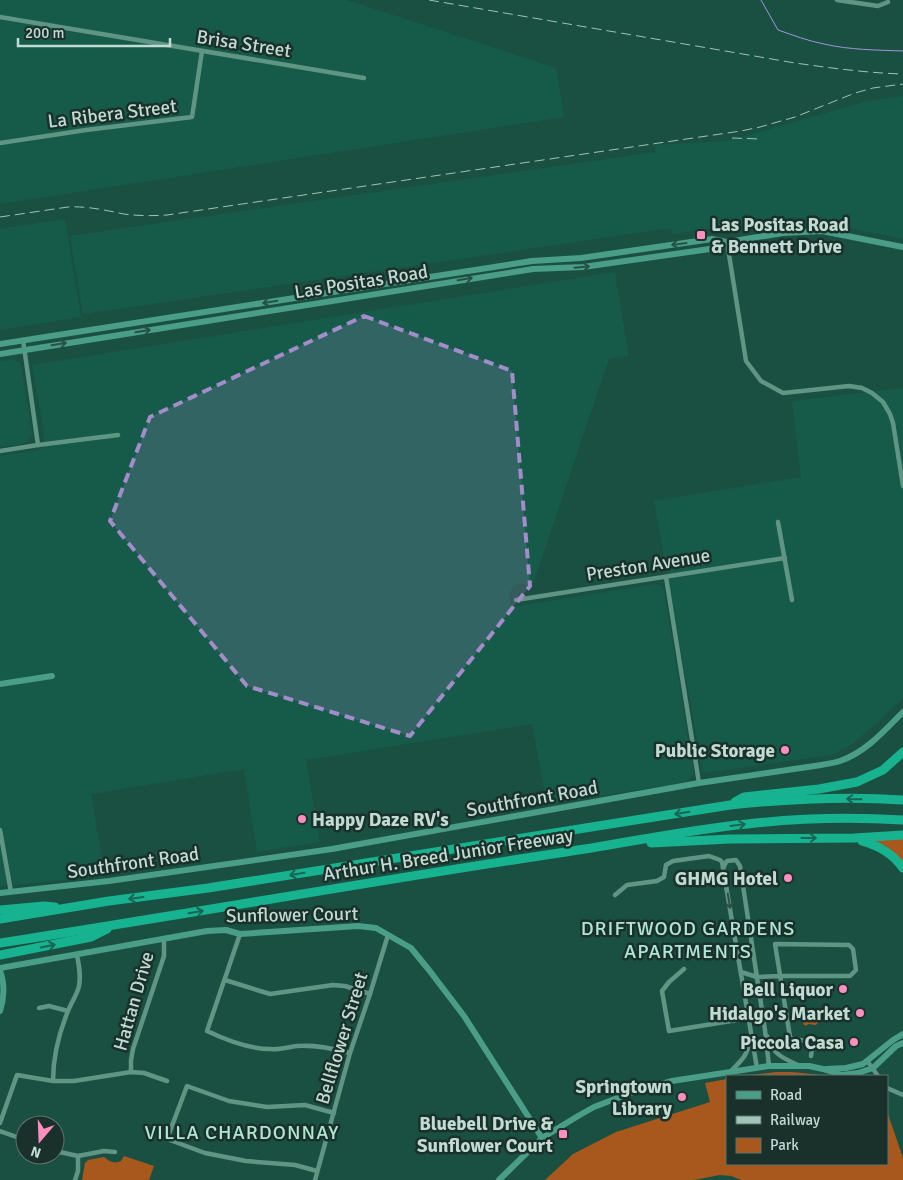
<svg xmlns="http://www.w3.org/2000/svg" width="903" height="1180" font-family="Signika,sans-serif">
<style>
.built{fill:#165b4a}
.green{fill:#a8581d}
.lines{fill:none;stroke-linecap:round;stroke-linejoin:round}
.stream{stroke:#9f94de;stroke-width:1}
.street{stroke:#609584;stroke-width:4.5}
.secondary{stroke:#4a9e88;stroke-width:6}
.highway{stroke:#17b391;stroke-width:9}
.rail{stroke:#a2c1b7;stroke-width:1;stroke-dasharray:10 5;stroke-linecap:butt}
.oneway{stroke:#285146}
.oneway2{stroke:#196453}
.oneway3{stroke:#2f4e45}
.marked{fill:#a28cc9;fill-opacity:0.2;stroke:#a28cc9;stroke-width:4;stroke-dasharray:10 6;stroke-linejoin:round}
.poi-dot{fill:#fd8ec0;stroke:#1a302a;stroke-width:2}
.labels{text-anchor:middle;stroke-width:5;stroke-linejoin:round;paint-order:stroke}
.street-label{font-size:19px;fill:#c1dbd2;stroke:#1a302a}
.poi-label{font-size:19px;font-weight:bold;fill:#c1dbd2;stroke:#1a302a;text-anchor:end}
.neighbourhood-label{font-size:20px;letter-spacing:1px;fill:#afe6d3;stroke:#1a302a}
</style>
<rect width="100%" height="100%" fill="#1a5041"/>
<g class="built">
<polygon points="0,0 347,0 556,68 564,117 0,204"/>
<polygon points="903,96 903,239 794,217 672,234 671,228 83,314 70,236 656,152 655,145 728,141 863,102"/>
<polygon points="65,219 81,317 0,330 0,229"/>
<polygon points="615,272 628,352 628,356 609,359 532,587 520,583 516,585 512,588 509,597 511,607 656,584 661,586 664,591 694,774 688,780 685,782 547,805 532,724 306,760 320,842 257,852 244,769 91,794 105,876 0,886 0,456 39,450 44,445 43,428 32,365"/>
<polygon points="12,359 19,362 21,366 32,433 28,441 22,444 0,447 0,361"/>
<polygon points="903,388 903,698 879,721 851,745 832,755 703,773 654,501 801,477 792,401"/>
</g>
<g class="green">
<polygon points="862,839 903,839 903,862 886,846"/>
<path d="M811 1009 812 1011 817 1010 819 1021 816 1025 808 1024 806 1026 803 1024C806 1018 804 1014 807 1010Z"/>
<polygon points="776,1072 792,1072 832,1076 742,1076"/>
<polygon points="727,1079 727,1164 887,1164 887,1111 903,1158 903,1180 742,1180 731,1176 720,1175 694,1180 545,1180 573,1154 616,1132 710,1102 705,1083"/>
<path d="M124 1156 154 1166 149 1180H82L85 1163 88 1160 104 1157C110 1162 114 1164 121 1161Z"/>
</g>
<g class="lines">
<path class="stream" d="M761 0 778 30C793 35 808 41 824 44 850 50 877 50 903 51"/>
<g class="street">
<polyline points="837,0 878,6 888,2"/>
<polyline points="0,17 364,78"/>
<polyline points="0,143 86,130 192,117 202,51"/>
<polyline points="727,242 746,361 761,381 783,393 849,386 862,388 872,393 883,402 890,414 893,423 903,486"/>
<polyline points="23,340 38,445"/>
<polyline points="0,451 38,445 118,435"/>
<polyline points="778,522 792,600"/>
<polyline points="666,577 699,783"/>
<polyline points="516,600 785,558"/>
<polyline points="0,830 11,892"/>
<polyline points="615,895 627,885 657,881 664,877 666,865 673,861 709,856 720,860 722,862 723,868"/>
<path d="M240 934 207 1031C226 1040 248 1049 270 1049 279 1050 288 1047 297 1046 316 1045 331 1048 350 1053"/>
<polyline points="684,969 669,982 662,991 669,1031 762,1016"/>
<polyline points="741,972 757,977 780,976 850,976 856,970 853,949 849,945 775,944 790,1037 793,1039 813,1042 811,1056"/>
<polyline points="225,980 270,994 333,985 345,986 370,994"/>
<polyline points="39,1008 49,1006 68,1011"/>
<path d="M767 1036C773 1054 782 1058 798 1065"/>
<polyline points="813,1042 827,1046"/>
<polyline points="868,1062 878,1076"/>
<polyline points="757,1068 723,868 727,861 736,860 740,866 765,1030 769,1066"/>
<path d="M731 1071C743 1059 748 1055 750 1038"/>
<polyline points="131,1072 131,1060 133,1049 164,956 164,939"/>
<path d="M53 1081C53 1058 59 1033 68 1011 71 1003 77 995 79 986 81 975 79 965 77 955"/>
<polyline points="887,1088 903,1095"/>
<polyline points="0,1123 17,1075 53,1081 74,1081 131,1072 144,1073 167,1081"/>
<polyline points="0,1131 25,1140"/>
<polyline points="55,1151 78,1156 104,1151 115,1152"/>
<polyline points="317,1171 295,1165 246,1161 205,1153 167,1139 187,1086 229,1101 267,1107 305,1105 334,1113"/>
<polyline points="75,1180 78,1171 78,1156"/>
<polyline points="315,1180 350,1053 370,994 388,935"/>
</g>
<g class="secondary">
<polyline points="0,344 532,261 581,258 712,239 727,242 783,233 822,231 903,247"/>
<polyline points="0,354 533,269 583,267 717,248 727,242"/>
<polyline points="0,684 52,676"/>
<path d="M0 893 109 881 332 849 699 783 821 765C827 764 834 763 840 761 866 752 884 731 903 712"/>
<polyline points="0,968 207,931 226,930 240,934 358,926 376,928 411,948 429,970 464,1016 542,1138"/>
<path d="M0 971C5 983 4 999 0 1011"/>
<polyline points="826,1069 846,1068 863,1064 893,1040 903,1034"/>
<polyline points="499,1180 542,1138 578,1116 594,1107 633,1092 672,1081 769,1066 809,1066 823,1069 842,1075 858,1073 873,1068 896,1046 903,1043"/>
</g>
<g class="highway">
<polyline points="735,802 744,797 819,789 857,782 883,770 903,752"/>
<path d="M862 841C879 846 892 853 903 868"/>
<polyline points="651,843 730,839 854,838 903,835"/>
<polyline points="0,910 44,906 55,907"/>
<path d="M0 919 109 901 208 888 730 805C787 799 846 796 903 800"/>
<path d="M0 943C189 914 377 880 566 852 626 843 686 830 747 824 799 818 851 817 903 820"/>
<polyline points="0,955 91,937 107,929"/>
</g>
<g class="rail">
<path d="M429 0 795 63C831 68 867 73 903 74"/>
<polyline points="732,138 761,139"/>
<path d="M0 217 68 207C88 206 104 210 124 214 138 216 153 216 167 215L741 131 760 127 795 117 855 93 873 88 903 84"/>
</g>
</g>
<defs><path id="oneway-shaft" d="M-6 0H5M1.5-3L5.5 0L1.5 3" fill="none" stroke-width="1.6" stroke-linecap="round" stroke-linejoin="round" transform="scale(1.25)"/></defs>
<g class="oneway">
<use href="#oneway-shaft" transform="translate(679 244) rotate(172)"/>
<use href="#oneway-shaft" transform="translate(582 267) rotate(-5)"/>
<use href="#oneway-shaft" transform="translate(465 279) rotate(-9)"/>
<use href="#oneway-shaft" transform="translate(270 302) rotate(171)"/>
<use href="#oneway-shaft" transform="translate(143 331) rotate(-9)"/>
<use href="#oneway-shaft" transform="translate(59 344) rotate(-9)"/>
</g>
<g class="oneway2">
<use href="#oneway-shaft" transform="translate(854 799) rotate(-179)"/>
<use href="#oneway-shaft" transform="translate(682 813) rotate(171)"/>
<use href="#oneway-shaft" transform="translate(738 825) rotate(-8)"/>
<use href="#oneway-shaft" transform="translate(809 838)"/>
<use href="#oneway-shaft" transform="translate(297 874) rotate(171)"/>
<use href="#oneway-shaft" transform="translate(136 898) rotate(172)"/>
<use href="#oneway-shaft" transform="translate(196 912) rotate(-9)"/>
<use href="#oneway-shaft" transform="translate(48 946) rotate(-11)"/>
</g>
<use class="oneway3" href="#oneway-shaft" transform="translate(729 901) rotate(80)"/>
<path class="marked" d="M364 316 512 371 530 586 410 736 247 686 110 521 150 417Z"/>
<g class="poi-dot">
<rect x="696" y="230" width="10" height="10" rx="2.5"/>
<circle cx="785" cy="750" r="5"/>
<circle cx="302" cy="819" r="5"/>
<circle cx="788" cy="878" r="5"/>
<circle cx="843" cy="989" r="5"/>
<circle cx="860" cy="1013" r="5"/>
<circle cx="854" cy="1042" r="5"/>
<circle cx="682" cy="1097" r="5"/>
<rect x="558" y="1129" width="10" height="10" rx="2.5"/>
</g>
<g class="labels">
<g class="street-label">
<text transform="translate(244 43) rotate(9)" y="7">Brisa Street</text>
<text transform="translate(112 113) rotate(-7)" y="7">La Ribera Street</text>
<text transform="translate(361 281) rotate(-9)" y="7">Las Positas Road</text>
<text transform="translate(648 564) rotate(-9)" y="7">Preston Avenue</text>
<text transform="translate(532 798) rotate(-10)" y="7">Southfront Road</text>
<text transform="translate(448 854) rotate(-9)" y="7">Arthur H. Breed Junior Freeway</text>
<text transform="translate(133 862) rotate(-8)" y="7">Southfront Road</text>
<text transform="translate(292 914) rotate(-1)" y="7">Sunflower Court</text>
<text transform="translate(133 1001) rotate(-74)" y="7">Hattan Drive</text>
<text transform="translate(341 1038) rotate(-73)" y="7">Bellflower Street</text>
</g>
<g class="poi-label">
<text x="711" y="231" text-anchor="start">Las Positas Road<tspan x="711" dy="22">&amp; Bennett Drive</tspan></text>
<text x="775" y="757">Public Storage</text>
<text x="312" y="826" text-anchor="start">Happy Daze RV's</text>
<text x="778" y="885">GHMG Hotel</text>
<text x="833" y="996">Bell Liquor</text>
<text x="850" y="1020">Hidalgo's Market</text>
<text x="844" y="1049">Piccola Casa</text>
<text x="672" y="1093">Springtown<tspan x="672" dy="22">Library</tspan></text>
<text x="553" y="1130">Bluebell Drive &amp;<tspan x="553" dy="22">Sunflower Court</tspan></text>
</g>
<g class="neighbourhood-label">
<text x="688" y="935">DRIFTWOOD GARDENS<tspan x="688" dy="23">APARTMENTS</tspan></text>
<text x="242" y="1139">VILLA CHARDONNAY</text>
</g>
</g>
<rect x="726" y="1075" width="162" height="90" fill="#1a302a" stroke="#5d746d"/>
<rect x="736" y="1091" width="25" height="8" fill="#4a9e88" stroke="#5d746d"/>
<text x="770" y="1100" font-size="15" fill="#c1dbd2">Road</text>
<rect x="736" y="1116" width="25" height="8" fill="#a2c1b7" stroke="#5d746d"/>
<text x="770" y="1125" font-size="15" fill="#c1dbd2">Railway</text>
<rect x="736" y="1138" width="25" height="15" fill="#a8581d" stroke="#5d746d"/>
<text x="770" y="1150" font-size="15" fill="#c1dbd2">Park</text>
<g transform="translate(40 1140) rotate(199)"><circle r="24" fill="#1a302a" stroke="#5d746d"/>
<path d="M0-4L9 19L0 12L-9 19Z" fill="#fd8ec0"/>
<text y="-8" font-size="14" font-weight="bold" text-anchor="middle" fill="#c1dbd2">N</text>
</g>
<path d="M18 38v8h152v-8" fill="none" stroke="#c1dbd2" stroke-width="2.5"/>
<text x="25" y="38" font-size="15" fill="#c1dbd2" stroke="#1a302a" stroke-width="4" paint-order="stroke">200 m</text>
</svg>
